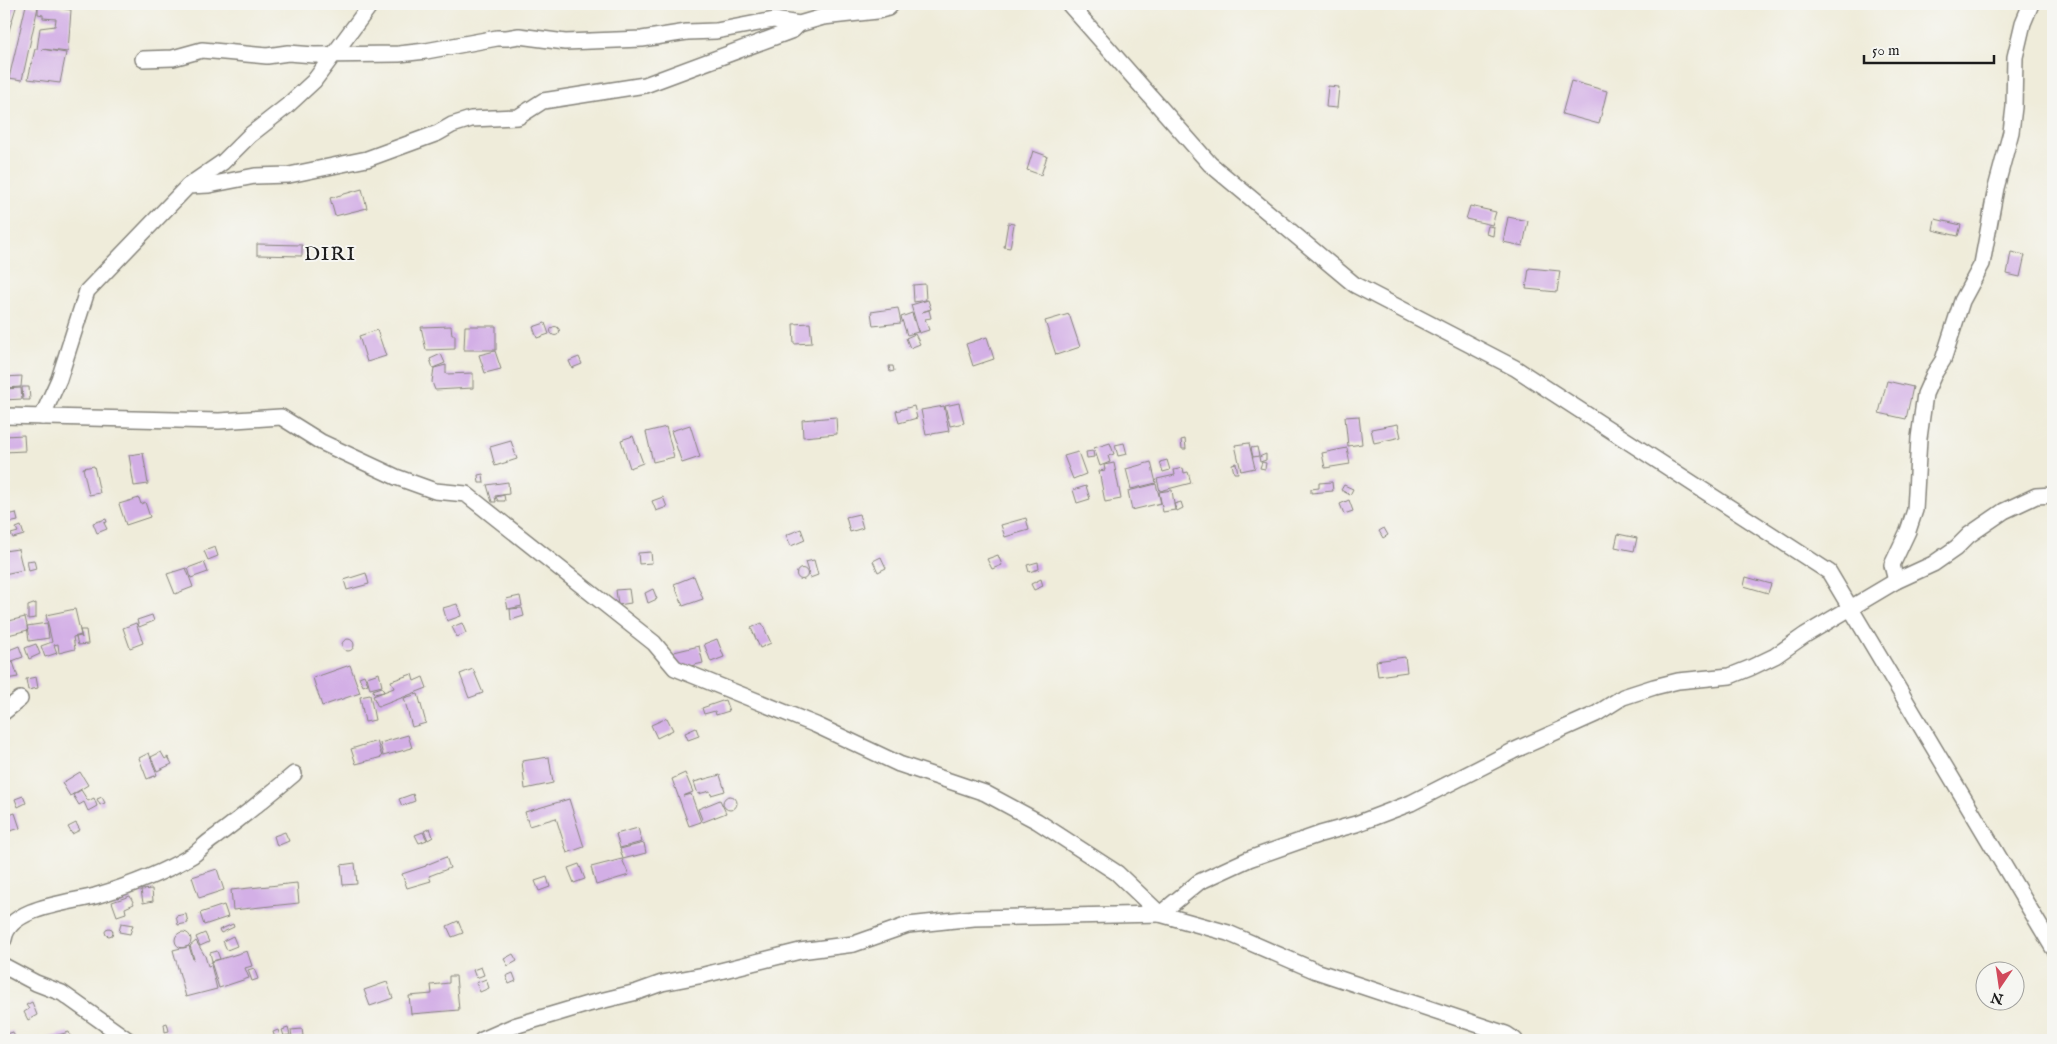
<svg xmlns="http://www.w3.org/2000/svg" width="2057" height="1044" font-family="'IM FELL English',serif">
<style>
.building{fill:#d3afe6}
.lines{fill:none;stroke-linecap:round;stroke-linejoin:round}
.minor-casing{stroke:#86847b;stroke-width:18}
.minor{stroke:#fff;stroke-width:15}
.labels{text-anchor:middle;stroke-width:4;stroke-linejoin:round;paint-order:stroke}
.quarter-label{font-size:20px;letter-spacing:1px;fill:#1c1c1c;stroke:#f6f6f2}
</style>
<rect width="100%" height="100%" fill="#f6f6f2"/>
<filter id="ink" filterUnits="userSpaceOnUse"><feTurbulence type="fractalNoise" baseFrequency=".02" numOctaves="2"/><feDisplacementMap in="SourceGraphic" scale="10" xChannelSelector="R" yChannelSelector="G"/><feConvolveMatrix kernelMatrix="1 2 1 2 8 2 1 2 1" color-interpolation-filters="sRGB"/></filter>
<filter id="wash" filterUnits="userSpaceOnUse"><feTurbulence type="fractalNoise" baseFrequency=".0096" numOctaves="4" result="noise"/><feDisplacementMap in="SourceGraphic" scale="20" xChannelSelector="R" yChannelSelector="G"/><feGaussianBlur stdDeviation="1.12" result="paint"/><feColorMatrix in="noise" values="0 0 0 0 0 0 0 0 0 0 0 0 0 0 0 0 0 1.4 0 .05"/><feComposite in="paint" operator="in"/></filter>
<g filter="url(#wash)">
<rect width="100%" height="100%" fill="#efecda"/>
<g id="blocks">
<g class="building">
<polygon points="4,4 17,4 4,47"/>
<polygon points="38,4 71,10 68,52 42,49 66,53 60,83 28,79 35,49 37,49 40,28 55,26 56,19 43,18 43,15 38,14"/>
<polygon points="157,4 169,4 169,7"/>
<polygon points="26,5 38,7 22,80 9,78"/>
<polygon points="1571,81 1607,91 1599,124 1562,114"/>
<polygon points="1328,86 1339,87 1337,108 1326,107"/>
<polygon points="1033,151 1047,156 1041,175 1027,170"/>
<polygon points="362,189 367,208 335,216 330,198"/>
<polygon points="1470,206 1496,212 1492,225 1466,219"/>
<polygon points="1508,217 1528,221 1523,246 1503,242"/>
<polygon points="1935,219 1961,225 1958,236 1933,230"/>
<polygon points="1008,223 1014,224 1010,248 1004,247"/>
<polygon points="1488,226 1494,227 1493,236 1486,234"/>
<polygon points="257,244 302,245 302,256 257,255"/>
<polygon points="2011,252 2025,255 2020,277 2007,274"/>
<polygon points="1529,268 1560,271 1557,292 1526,289"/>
<polygon points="925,284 926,300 914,302 913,285"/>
<polygon points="928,300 931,309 922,312 929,310 931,318 925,319 929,330 919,333 911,305"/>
<polygon points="898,308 901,323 873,326 871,312"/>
<polygon points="912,313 918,332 907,335 901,317"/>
<polygon points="1069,314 1080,347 1056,355 1045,321"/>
<polygon points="545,323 549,334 537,338 533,327"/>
<polygon points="810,323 812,343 794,344 793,324"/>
<polygon points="451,326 452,335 455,335 455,349 426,350 421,327"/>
<polygon points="465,326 496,326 496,350 464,350"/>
<circle cx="555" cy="331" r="4.5"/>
<polygon points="377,330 386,356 367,362 359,336"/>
<polygon points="915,334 920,344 910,348 906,338"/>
<polygon points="987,337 994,359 973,366 966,344"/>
<polygon points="495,351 501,369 485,373 479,355"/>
<polygon points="441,354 445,363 433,368 430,359"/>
<polygon points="579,357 582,364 572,368 569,361"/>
<polygon points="446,365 446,374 473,373 473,388 435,390 432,382 434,368"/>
<polygon points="889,366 893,366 894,371 890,372"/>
<polygon points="22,376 21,387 4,388 4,377"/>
<polygon points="1887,381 1913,387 1906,419 1879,413"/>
<polygon points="22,387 29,387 30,400 23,400"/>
<polygon points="21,388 22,399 4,400 4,389"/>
<polygon points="959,403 964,423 950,426 945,406"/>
<polygon points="914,406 917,418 899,423 896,411"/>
<polygon points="944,406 949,431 926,435 921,410"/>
<polygon points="1359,416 1362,444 1348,446 1345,417"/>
<polygon points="836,417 837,434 803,437 802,420"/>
<polygon points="1398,424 1401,437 1374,443 1371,429"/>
<polygon points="690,425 700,457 682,463 671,431"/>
<polygon points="666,427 674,457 653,462 646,432"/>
<polygon points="24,435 25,451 4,452 4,436"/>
<polygon points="633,436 643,463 630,468 621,440"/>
<polygon points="1185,439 1186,449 1182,449 1181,440"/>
<polygon points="511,441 517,459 495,466 490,447"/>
<polygon points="1110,443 1114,454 1108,456 1110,462 1100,466 1094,448"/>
<polygon points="1124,443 1127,454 1118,456 1115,445"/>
<polygon points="1249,443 1255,468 1241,471 1235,445"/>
<polygon points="1257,447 1259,456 1253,457 1251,448"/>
<polygon points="1347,448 1350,464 1325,468 1322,453"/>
<polygon points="1093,451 1094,457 1087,458 1086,452"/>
<polygon points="1078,452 1086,474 1073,479 1064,456"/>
<polygon points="143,453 148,484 134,486 129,455"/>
<polygon points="1266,454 1266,460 1260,462 1259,457"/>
<polygon points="1167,460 1170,470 1163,472 1160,462"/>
<polygon points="1151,462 1156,483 1131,489 1126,469"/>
<polygon points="1262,462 1266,463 1265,469 1260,468"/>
<polygon points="1114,463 1121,499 1105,502 1099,471 1105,470 1104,465"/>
<polygon points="1236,463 1238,473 1234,473 1232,464"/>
<polygon points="94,466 100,493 89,495 83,468"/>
<polygon points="1183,468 1184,473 1188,472 1191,483 1160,491 1157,479 1175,475 1174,470"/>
<polygon points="483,474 484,483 479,483 478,475"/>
<polygon points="508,482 509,494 495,496 496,502 492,502 487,485"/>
<polygon points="1332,482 1333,491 1311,493 1311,489 1319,488 1319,483"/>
<polygon points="1156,484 1161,503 1132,510 1128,491"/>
<polygon points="1344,485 1353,489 1350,495 1341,490"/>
<polygon points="1086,486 1090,499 1077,503 1073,490"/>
<polygon points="1172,490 1174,504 1181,502 1183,508 1177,511 1174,504 1175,510 1163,512 1159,492"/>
<polygon points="504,495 505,501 498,501 496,497"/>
<polygon points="663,497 667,507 656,511 652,501"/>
<polygon points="139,498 141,504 145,502 150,517 126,525 119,504"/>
<polygon points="1349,500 1353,511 1344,514 1340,504"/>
<polygon points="16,513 18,521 4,524 4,516"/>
<polygon points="859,514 863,528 850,532 846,517"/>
<polygon points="1026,518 1029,530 1005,537 1001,525"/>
<polygon points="106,519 107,522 104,523 107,529 97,533 93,523"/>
<polygon points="21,526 24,535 13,538 11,534 18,532 16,528"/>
<polygon points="1384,528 1388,535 1383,538 1379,531"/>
<polygon points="801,529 805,540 791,546 786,535"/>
<polygon points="1618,534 1637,538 1634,551 1615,547"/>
<polygon points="215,547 218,556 208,560 204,551"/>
<polygon points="18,549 23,570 4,574 4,551"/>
<polygon points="651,552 652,563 639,564 638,553"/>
<polygon points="998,555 1002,565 992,569 987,559"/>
<polygon points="881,557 886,568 878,572 873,561"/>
<polygon points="34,560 36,569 29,571 27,561"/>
<polygon points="814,560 818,575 810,578 805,562"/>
<polygon points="204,562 208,572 191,578 188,568"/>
<polygon points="1038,562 1039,569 1029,572 1027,565"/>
<polygon points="186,568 193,587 175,594 167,574"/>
<circle cx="802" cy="574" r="5.5"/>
<polygon points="366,573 369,584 347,590 344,580"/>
<polygon points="694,576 703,599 683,606 674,584"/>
<polygon points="1746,577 1771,584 1768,593 1744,586"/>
<polygon points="1041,579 1043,586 1034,590 1031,584"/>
<polygon points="629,589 631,603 618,605 616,590"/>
<polygon points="653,589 657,599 648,603 645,593"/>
<polygon points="520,596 522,606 508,609 506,599"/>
<polygon points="36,603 36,618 28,619 28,606"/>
<polygon points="457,604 461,616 447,621 443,608"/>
<polygon points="522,608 524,616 511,620 510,609"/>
<polygon points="75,609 81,635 73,637 75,649 59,653 58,644 54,645 57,653 45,657 41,646 52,642 46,615"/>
<polygon points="152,615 154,621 139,627 137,620"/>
<polygon points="25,617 28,630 8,635 5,622"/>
<polygon points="47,623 49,638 29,641 27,626"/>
<polygon points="136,623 143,643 130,648 123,628"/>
<polygon points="462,623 466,633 457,637 452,627"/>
<polygon points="762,623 771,643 760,648 751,628"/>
<polygon points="80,630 86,630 88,644 78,645 76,637 81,636 82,638"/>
<polygon points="4,634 9,648 4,649"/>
<circle cx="348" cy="645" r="6"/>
<polygon points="717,639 724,657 711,662 704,644"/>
<polygon points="36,644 40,654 29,659 25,648"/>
<polygon points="19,646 23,657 4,664 4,652"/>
<polygon points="699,646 703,663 678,669 674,652"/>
<polygon points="1405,657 1407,672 1378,676 1376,661"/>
<polygon points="13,662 18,677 6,679 4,664"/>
<polygon points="350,665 360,693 322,706 313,678"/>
<polygon points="473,669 483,693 469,698 460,674"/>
<polygon points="379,673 382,686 370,689 367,677"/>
<polygon points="412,674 414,681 423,677 427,688 378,707 373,696 394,688 391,681"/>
<polygon points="364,675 368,684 363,686 359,677"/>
<polygon points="36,677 38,688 28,690 26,679"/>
<polygon points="4,682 8,694 4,695"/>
<polygon points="382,687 384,692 374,694 373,690"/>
<polygon points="418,694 426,723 412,727 404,698"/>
<polygon points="370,695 375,720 365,722 360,697"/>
<polygon points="725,700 729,711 716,715 715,711 704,714 702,708"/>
<polygon points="667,718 673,730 657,738 651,725"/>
<polygon points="696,728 699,736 688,740 685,733"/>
<polygon points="408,735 412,748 383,756 380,743"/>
<polygon points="377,741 382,757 356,764 351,749"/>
<polygon points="161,752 165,759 168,757 172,764 157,771 151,757"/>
<polygon points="149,753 157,775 147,779 139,758"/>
<polygon points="549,757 553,783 525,789 522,761"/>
<polygon points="80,772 88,785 70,796 62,783"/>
<polygon points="685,773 693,792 683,796 691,794 701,822 689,826 672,779"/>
<polygon points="720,775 725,791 711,795 710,791 698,794 694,782"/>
<polygon points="81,790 88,801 94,798 97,806 88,811 84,802 79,805 73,795"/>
<polygon points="413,794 415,801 402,806 399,799"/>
<polygon points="23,796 26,803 18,807 15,799"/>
<circle cx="730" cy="803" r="7"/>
<polygon points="102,797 105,803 100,805 97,799"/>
<polygon points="569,799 584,847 567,853 556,818 529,826 525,812"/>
<polygon points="720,800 726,813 703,822 698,809"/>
<polygon points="15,813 20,828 4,833 4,817"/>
<polygon points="76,823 80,830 72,834 68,827"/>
<polygon points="430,828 433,837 428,840 424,831"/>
<polygon points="638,828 642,842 620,848 616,834"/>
<polygon points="285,832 289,841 277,846 274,836"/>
<polygon points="423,832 427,840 419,843 415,835"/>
<polygon points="644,843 646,853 623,859 620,849"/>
<polygon points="446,857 450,868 429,876 431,881 407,888 402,874 426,866 426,865"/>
<polygon points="622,859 629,875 596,885 591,867"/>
<polygon points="355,863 357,884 343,885 341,865"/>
<polygon points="579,864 585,879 574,883 568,868"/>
<polygon points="217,869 224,890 199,898 192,877"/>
<polygon points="547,877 550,887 539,891 535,881"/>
<polygon points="297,883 299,903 233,910 231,890"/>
<polygon points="152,889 153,901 143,903 141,890"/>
<polygon points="130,896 134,904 125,908 126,913 117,916 112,902"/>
<polygon points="224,905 228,917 204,925 200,913"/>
<polygon points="186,914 188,923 178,925 176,916"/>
<polygon points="458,921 463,933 452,937 447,926"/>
<polygon points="121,923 133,925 130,934 119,932"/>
<polygon points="233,924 234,927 221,933 219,930"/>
<circle cx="109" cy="932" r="4"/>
<circle cx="183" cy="940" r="8"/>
<polygon points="205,933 209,942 200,946 196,937"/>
<polygon points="233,936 237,946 227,950 223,941"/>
<polygon points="196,941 205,956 208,966 211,965 217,989 186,997 173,950 189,946 193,959 194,959 190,946"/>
<polygon points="217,951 220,959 212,961 210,953"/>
<polygon points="247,951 252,966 245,968 249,978 219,988 211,962"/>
<polygon points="513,954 517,961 508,966 504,959"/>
<polygon points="481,967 484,975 476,978 473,970"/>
<polygon points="254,968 258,979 252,981 248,970"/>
<polygon points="513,973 516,981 509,984 506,976"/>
<polygon points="449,976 456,976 459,1010 411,1014 409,996 432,994 431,985 449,983"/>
<polygon points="486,979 489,988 480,992 476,983"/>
<polygon points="387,982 393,998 370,1006 364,990"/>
<polygon points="32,1002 37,1015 28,1020 24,1012 29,1009 26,1005"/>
<polygon points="167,1023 169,1031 165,1032 164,1024"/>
<polygon points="288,1028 290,1035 284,1036 282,1030"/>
<polygon points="302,1029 303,1036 292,1037 291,1030"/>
<polygon points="278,1030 280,1036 275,1038 273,1032"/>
<polygon points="13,1032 15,1038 10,1040 7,1034"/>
<polygon points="69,1032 72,1040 48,1040 47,1038"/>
</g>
</g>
</g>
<g filter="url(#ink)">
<use href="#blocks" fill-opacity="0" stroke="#86847b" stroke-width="1"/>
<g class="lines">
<defs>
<g id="minor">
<polyline points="1069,4 1210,164 1355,285 1515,368 1829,572 2053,948"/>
<polyline points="143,59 173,58 202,50 267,56 288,53 314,55 399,54 426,51 497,38 507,38 519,36 565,42 642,39 687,32 716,31 774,20 799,24 823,17 877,11 888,8 892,4"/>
<polyline points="188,186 223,162 250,135 287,106 314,81 371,4"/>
<polyline points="4,416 219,421 281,417 321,442 396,477 435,491 466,494 654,643 675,668 816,725 899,764 985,793 1037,821 1117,873 1160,914 1228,933 1316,971 1506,1034 1515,1040"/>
<polyline points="42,417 59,379 87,291 188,186 209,185 255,176 289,175 367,159 438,133 452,125 471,119 518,117 543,101 645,85 785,33 793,30 799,24"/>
<polyline points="1896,581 1892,565 1908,531 1915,510 1919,438 1925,394 1934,374 1943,360 1962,301 1982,264 1996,188 2011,132 2014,107 2015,57 2023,23 2031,4"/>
<polyline points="4,712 20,699"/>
<path d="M4 939C9 907 69 903 95 896 129 886 163 873 193 855 200 850 206 843 214 838 241 818 268 796 294 774"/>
<polyline points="4,966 36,983 62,993 128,1040"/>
<polyline points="482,1040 514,1026 588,1004 637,992 662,983 704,975 800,951 854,944 908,925 974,918 1160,914 1199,882 1249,859 1320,834 1356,824 1411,803 1513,751 1596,714 1623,697 1654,687 1678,681 1730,676 1750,668 1775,656 1805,635 1896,581 1933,564 1956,548 1969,535 2004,511 2036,496 2053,495"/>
</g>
</defs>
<use href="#minor" class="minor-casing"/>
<use href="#minor" class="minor"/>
</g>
</g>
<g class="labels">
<g class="quarter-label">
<text x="330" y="260">DIRI</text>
</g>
</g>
<rect width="2057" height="1044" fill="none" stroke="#f6f6f2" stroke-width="20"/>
<g transform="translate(2000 986) rotate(193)"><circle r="24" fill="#f6f6f2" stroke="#9f9f9c"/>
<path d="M0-4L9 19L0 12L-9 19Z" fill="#d1495b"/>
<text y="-8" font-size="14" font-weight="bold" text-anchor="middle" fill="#1c1c1c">N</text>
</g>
<path d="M1864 55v8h130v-8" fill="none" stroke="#1c1c1c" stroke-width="2.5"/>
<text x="1872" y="55" font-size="15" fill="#1c1c1c" stroke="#f6f6f2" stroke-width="4" paint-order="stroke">50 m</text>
</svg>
